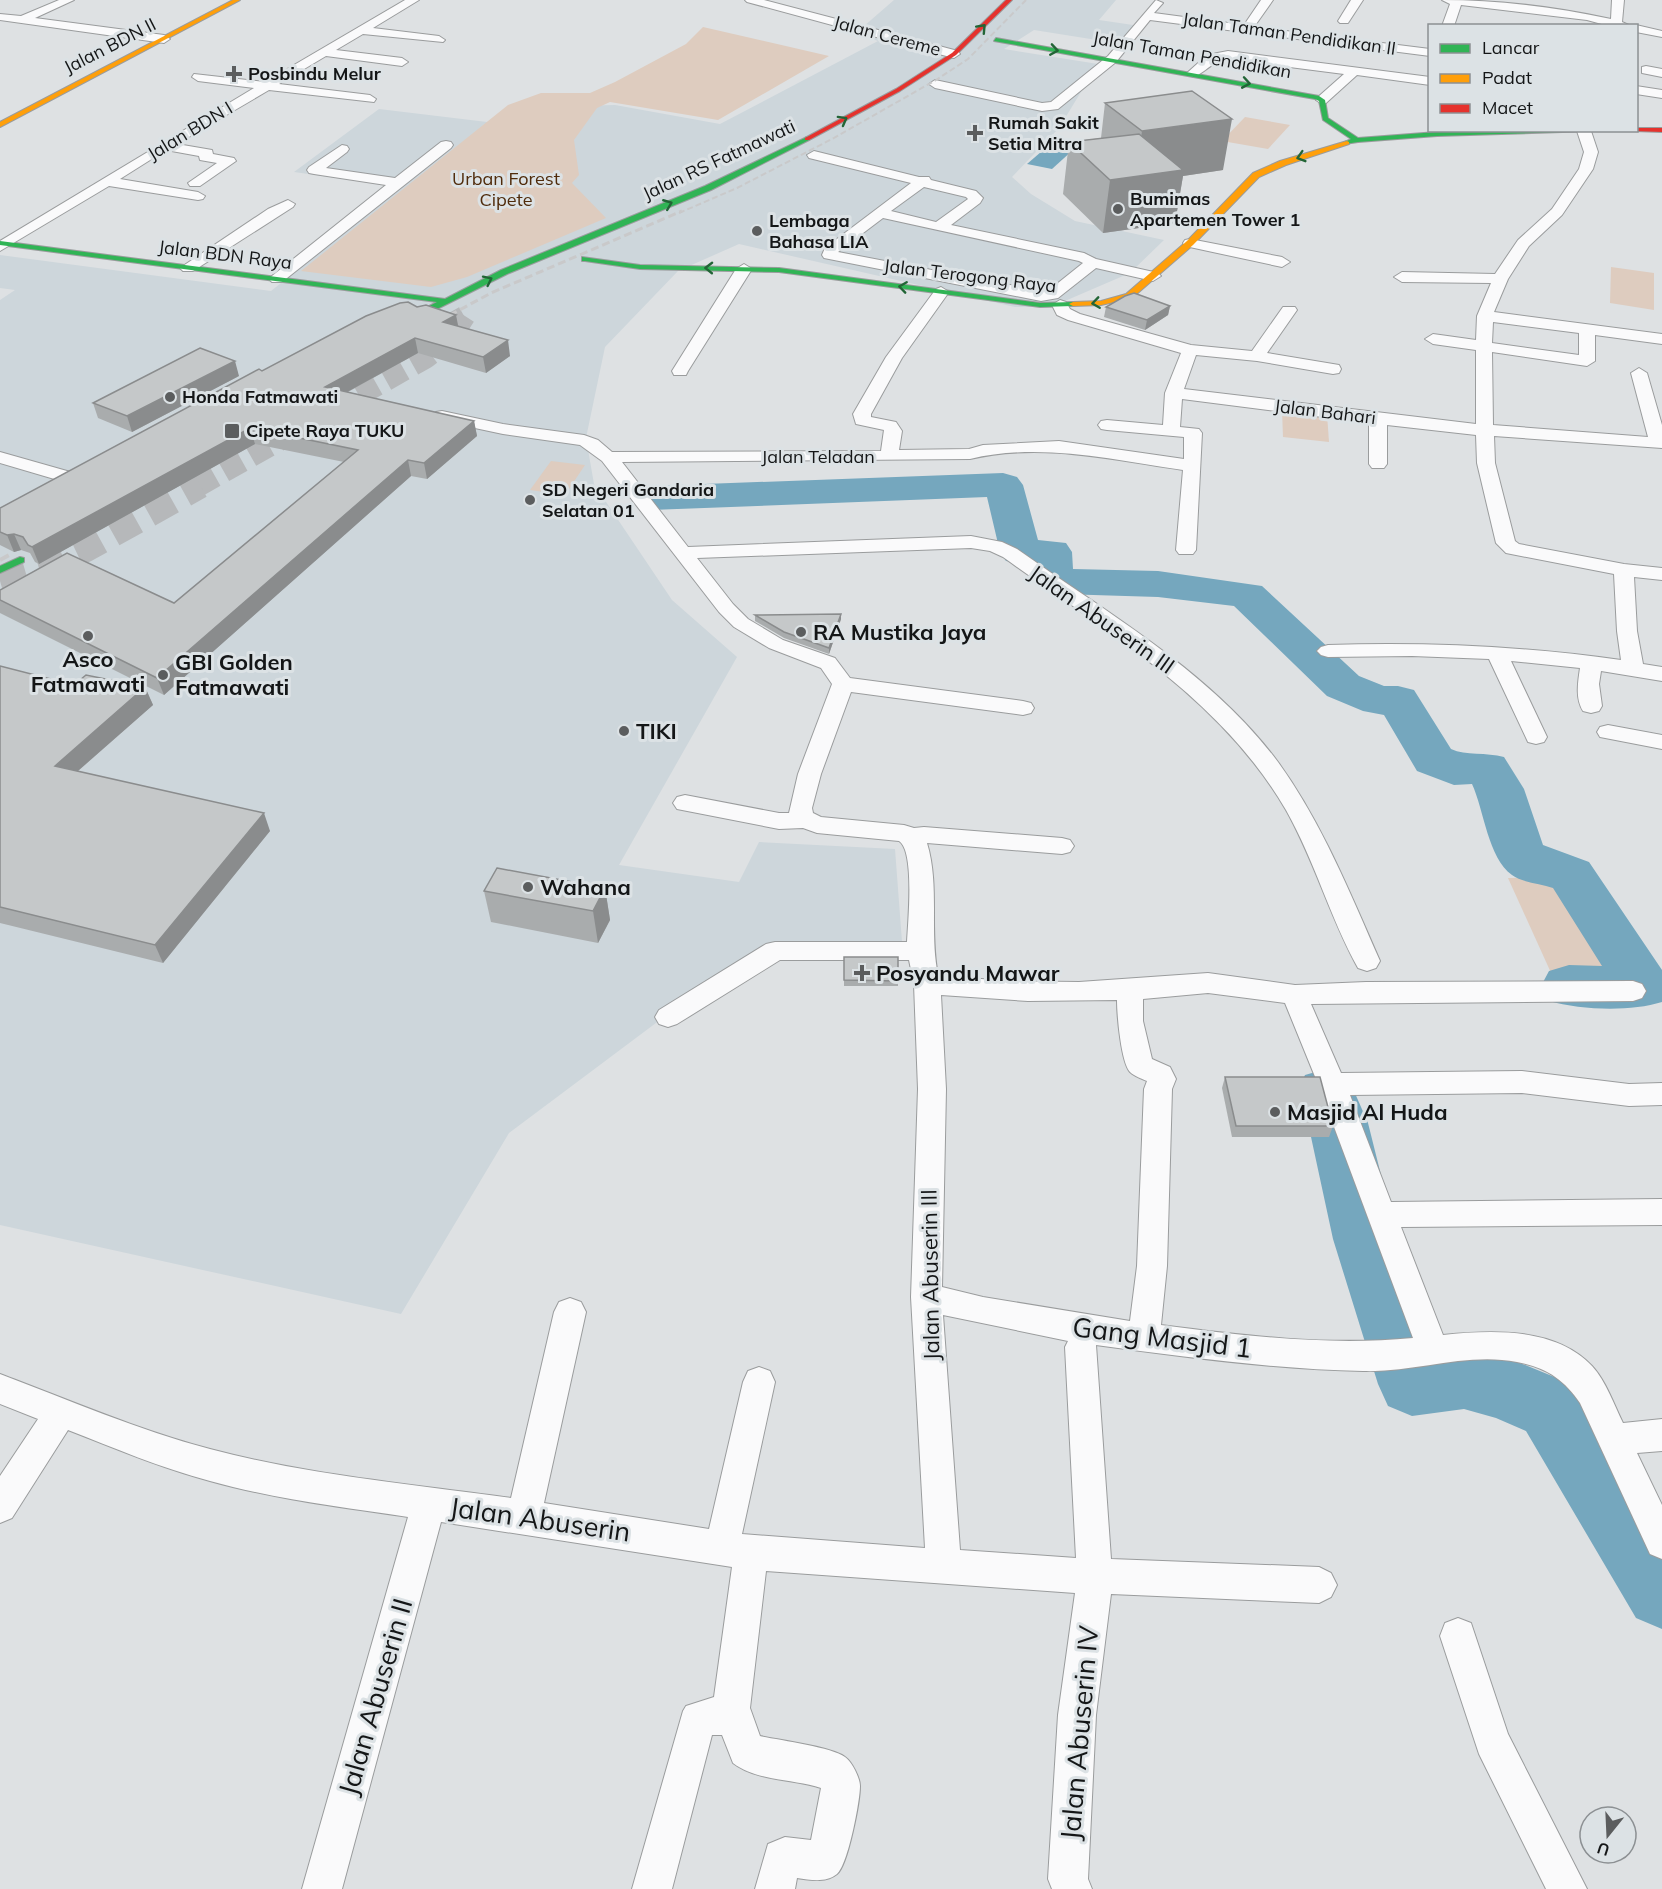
<svg xmlns="http://www.w3.org/2000/svg" width="1662" height="1889" font-family="Mulish,sans-serif">
<style>
.built{fill:#cdd6db}
.green{fill:#deccbf}
.water{fill:#75a7be}
.lines{fill:none;stroke-linecap:round;stroke-linejoin:round}
.river{fill:#75a7be;fill-rule:evenodd}
.secondary-tunnel-far1{stroke:#b6b8ba;stroke-width:21;stroke-dasharray:21 10;stroke-linecap:butt}
.secondary-tunnel{stroke:#b6b8ba;stroke-width:27;stroke-dasharray:27 14;stroke-linecap:butt}
.primary-tunnel{stroke:#b6b8ba;stroke-width:21;stroke-dasharray:21 10;stroke-linecap:butt}
.street-casing{stroke:#9a9c9d;stroke-width:2}
.fast-casing{stroke:#9a9c9d;stroke-width:2}
.slow-casing{stroke:#9a9c9d;stroke-width:2}
.jam-casing{stroke:#9a9c9d;stroke-width:2}
.street{fill:#fafafb;fill-rule:evenodd}
.fast{fill:#30b455;fill-rule:evenodd}
.slow{fill:#ff9f0a;fill-rule:evenodd}
.jam{fill:#e5322d;fill-rule:evenodd}
.rail-far2{stroke:#c9c9ca;stroke-width:2;stroke-dasharray:6 3;stroke-linecap:butt}
.rail-far1{stroke:#c9c9ca;stroke-width:3;stroke-dasharray:8 4;stroke-linecap:butt}
.rail{stroke:#c9c9ca;stroke-width:4;stroke-dasharray:10 5;stroke-linecap:butt}
.wall{fill:#a9acad}
.shaded-wall{fill:#8a8c8d}
.building{fill:#c5c8c9;stroke:#8a8c8d;stroke-width:1.5}
.oneway{stroke:#226536}
.poi-dot{fill:#5b5d5e;stroke:#dce2e5;stroke-width:2}
.labels{text-anchor:middle;stroke-width:6;stroke-linejoin:round;paint-order:stroke}
.far-street-label{font-size:18px;fill:#141617;stroke:#dce2e5}
.far-poi-label{font-size:18px;font-weight:bold;fill:#141617;stroke:#dce2e5;text-anchor:start}
.far-park-label{font-size:18px;fill:#4f2b0b;stroke:#dce2e5}
.street-label{font-size:22px;fill:#141617;stroke:#dce2e5}
.poi-label{font-size:22px;font-weight:bold;fill:#141617;stroke:#dce2e5;text-anchor:start}
.near-street-label{font-size:27px;fill:#141617;stroke:#dce2e5}
</style>
<rect width="100%" height="100%" fill="#dee1e3"/>
<polygon class="built" points="894,0 1116,0 1099,20 1140,26 1122,44 1034,30 1004,49 1098,64 1059,128 1012,177 1031,194 1075,221 1164,240 1130,273 1051,307 1015,307 739,244 678,271 605,347 586,438 594,484 672,600 737,657 619,865 739,882 759,842 895,849 903,955 777,954 680,1005 509,1133 401,1314 0,1225 0,300 15,290 0,288 0,255 271,291 401,187 294,172 379,109 520,126 571,106 615,105 720,124 878,41 856,33"/>
<g class="green">
<polygon points="703,27 829,56 718,120 610,102 597,108 574,140 579,175 572,183 606,218 467,277 431,287 301,271 508,105 541,93 590,93 615,82 686,44"/>
<polygon points="1245,117 1290,125 1268,149 1222,141"/>
<polygon points="1611,267 1654,273 1654,310 1610,303"/>
<polygon points="1282,410 1327,414 1329,442 1283,437"/>
<polygon points="551,461 585,465 565,495 530,490"/>
<polygon points="1561,877 1608,975 1552,975 1508,878"/>
</g>
<polygon class="water" points="1049,145 1074,149 1052,169 1027,164"/>
<g class="lines">
<g class="river">
<path d="M1003 473 1017 477 1023 485 1038 540 1066 543 1072 552 1073 569 1158 571 1262 586 1359 676 1384 686H1398L1414 690 1451 749C1466 756 1486 752 1504 757L1524 789 1543 845 1589 862 1662 970V1002C1630 1012 1581 1010 1549 1001L1541 986 1549 971 1569 965 1602 966 1553 888C1540 883 1523 883 1512 875 1488 858 1484 810 1472 784L1454 785 1417 771 1384 715 1363 711 1327 696 1234 606 1158 597 1061 594 1046 590 1030 571V564L1006 561 1000 552 987 497 651 510 637 506 631 498 637 490 651 486Z"/>
<polygon points="1326,1069 1347,1075 1368,1123 1397,1239 1435,1350 1464,1347 1503,1356 1574,1385 1662,1524 1662,1629 1636,1618 1526,1431 1496,1418 1464,1409 1412,1416 1388,1406 1378,1384 1333,1239 1308,1123 1297,1092 1305,1075"/>
</g>
<polyline class="secondary-tunnel-far1" points="197,487 426,358 449,341 465,316"/>
<polyline class="secondary-tunnel" points="0,581 45,568 87,548 200,485"/>
<polyline class="primary-tunnel" points="419,342 465,316"/>
<defs>
<g id="street">
<polygon points="59,0 74,0 35,18 164,35 170,39 164,43 0,20 0,14 21,16"/>
<polygon points="405,0 419,0 373,28 439,36 445,40 443,42 363,34 336,50 402,58 408,62 402,66 326,56 279,84 370,95 376,99 374,102 269,90 177,144 212,150 213,154 234,158 236,161 200,186 190,186 188,183 217,163 200,160 199,156 166,150 120,179 198,192 205,196 203,199 198,200 109,186 0,251 0,241 254,88 198,81 192,77 194,74 265,82"/>
<polygon points="745,0 764,0 958,51 960,54 954,58 950,57 747,2"/>
<polygon points="1156,0 1163,3 1154,13 1244,25 1261,0 1273,0 1254,27 1430,49 1430,56 1150,20 1116,62 1058,109 1042,111 935,88 929,84 935,80 1042,103 1051,102 1108,56"/>
<polygon points="1351,0 1363,0 1348,23 1340,23 1338,21"/>
<path d="M1442 0C1498 0 1556 7 1611 19L1612 0H1624L1622 22 1631 26H1609L1587 20 1461 5 1454 26H1442L1450 4Z"/>
<polygon points="1636,25 1662,31 1662,37 1636,32 1636,26 1632,26"/>
<path d="M1228 51 1430 77V85L1357 75 1326 103 1322 104 1316 100 1318 97 1344 74 1228 59C1210 62 1207 72 1193 77L1187 73 1207 55Z"/>
<polygon points="1646,66 1662,69 1662,77 1642,73 1642,67"/>
<polygon points="1636,86 1662,90 1662,98 1636,94"/>
<path d="M1577 131H1591L1598 152 1593 169 1562 215 1529 246 1508 279 1494 312 1662 334V344L1595 335V361L1587 366 1492 352 1493 425 1648 437 1631 373 1639 368 1647 373 1662 425V448L1494 436 1495 463 1515 541 1519 544 1624 564 1662 568V580L1634 577 1637 631 1643 664 1662 667V681L1601 671 1599 684 1602 706 1599 711 1591 713 1583 711C1575 698 1578 682 1580 668L1511 661 1547 737 1544 742 1536 744 1528 742 1489 659 1412 656 1328 657 1321 655 1317 651 1321 647 1328 645C1426 642 1524 646 1621 660L1617 631 1614 574 1506 553 1496 543 1477 463 1476 435 1387 425V464L1384 468H1372L1369 464V423L1182 399 1180 427 1199 429 1202 433 1196 550 1193 554H1179L1176 550 1183 470C1113 460 1040 442 970 459L622 462 688 547 971 536 1002 542 1017 549C1107 613 1211 672 1278 762 1322 823 1350 893 1380 961L1376 968 1367 971 1358 968C1330 918 1315 861 1286 810 1221 698 1106 631 1003 557L990 551 971 548 697 558 733 604 748 619 783 640 835 658 850 678 1023 701 1031 703 1034 708 1031 713 1023 715 851 692 821 774 812 808 813 813 821 817 904 825 914 828 924 827 1062 838 1070 840 1074 846 1070 852 1062 854 927 843C940 886 929 932 938 975L1003 981 1079 982 1208 973 1295 985 1366 982 1633 981 1642 984 1646 991 1642 998 1633 1001 1311 1004 1341 1073 1522 1071 1629 1084 1662 1083V1105L1629 1106 1522 1093 1350 1095 1391 1202 1662 1199V1225L1401 1227 1443 1335C1492 1330 1555 1327 1592 1366 1606 1381 1614 1405 1623 1423L1662 1419V1451L1637 1453 1662 1505V1559L1650 1554 1580 1403C1564 1379 1545 1367 1517 1362 1466 1352 1414 1373 1363 1371 1273 1369 1185 1357 1096 1345L1111 1559 1319 1567 1331 1573 1337 1585 1331 1597 1319 1603 1111 1594 1096 1715 1088 1879 1092 1889H1052L1048 1879 1058 1715 1075 1593 766 1571 750 1708 760 1736C779 1740 832 1747 845 1757 852 1762 860 1778 860 1786 860 1801 848 1865 837 1874 826 1883 811 1880 797 1878L795 1889H755L768 1844 785 1837 811 1840 821 1788C794 1779 756 1781 733 1763L722 1735H712L672 1889H632L683 1711 686 1706 714 1697 732 1567 441 1522 342 1889H302L408 1517C341 1507 274 1499 210 1481 161 1468 114 1448 68 1430L12 1518 0 1523V1476L38 1419 0 1404V1374C69 1400 138 1430 210 1449 308 1475 411 1484 511 1498L554 1312 559 1302 570 1298 581 1302 586 1312 544 1503 709 1529 743 1382 748 1371 759 1367 770 1371 775 1382 742 1534 925 1548 911 1297 918 1089 914 984 909 960H780L677 1024 668 1027 659 1024 655 1017 659 1010 766 944 775 942H907C908 922 915 851 899 841L817 833 803 828 779 829 677 809 673 803 677 797 685 795 779 813H789L798 774 832 684 821 668 769 648 734 627 719 612 602 461 580 445 503 434 442 421 436 420 433 416 436 412 442 411 503 424 584 435 598 440 612 452 881 451 884 430 856 424 853 414 886 357 936 289 941 287 949 292 902 358 871 414V417L896 422 902 431 899 450 969 449 983 445 1059 441 1184 459V437L1107 430 1101 429 1098 425 1101 421 1107 420 1163 425 1165 393 1181 353 1068 320 1057 315 1052 305 1060 300 1066 302 1070 309 1080 314 1191 345 1252 351 1283 307H1295L1297 310 1267 353 1339 365 1341 369 1339 373 1333 374 1257 361 1196 355 1184 389 1476 424V350L1433 344 1425 339 1433 334 1476 340 1477 316 1491 283 1402 282 1394 277 1402 272 1495 274 1518 240 1552 209 1579 169 1584 152ZM1493 322 1579 333V355L1492 343ZM1208 993 1285 1003 1318 1084 1413 1338C1329 1346 1244 1336 1161 1325L1167 1266 1172 1089 1176 1079 1170 1067 1152 1059 1143 1021V999ZM941 995 1028 1001 1117 1000C1117 1015 1121 1062 1130 1072 1134 1076 1142 1079 1147 1081L1144 1089 1137 1266 1130 1321 983 1297 942 1287 946 1089ZM943 1315 1068 1341 1065 1347 1076 1558 960 1550Z"/>
<polygon points="446,141 451,142 453,145 451,148 282,282 272,282 269,279 272,276 386,185 314,174 309,173 307,170 309,167 342,145 347,146 349,149 347,152 326,168 395,178 441,142"/>
<path d="M814 151 919 177H929L931 180 976 191 983 198 980 203 951 225 1084 253 1096 259 1158 273 1161 276 1153 281 1096 268 1058 298 1041 301 824 258 822 255 825 248 911 183 809 158 807 155ZM924 187 966 197 968 199 936 222 891 211ZM883 218 1079 261 1083 263 1048 291H1041L838 252Z"/>
<polygon points="288,200 295,204 293,207 193,271 183,271 180,268 268,209"/>
<polygon points="1190,239 1282,257 1290,262 1282,267 1185,246 1183,243 1185,240"/>
<polygon points="744,264 752,269 688,371 686,375 674,375 672,371 736,269"/>
<polygon points="0,452 74,473 77,477 74,481 68,483 0,463"/>
<polygon points="1608,725 1662,735 1662,749 1600,737 1597,732 1600,727"/>
<polygon points="1458,1618 1471,1623 1508,1734 1587,1889 1546,1889 1479,1754 1440,1636 1445,1623"/>
</g>
<g id="fast">
<polygon points="996,38 1319,96 1325,100 1328,118 1358,138 1437,132 1623,130 1437,136 1358,142 1345,144 1345,142 1351,139 1323,120 1319,101 1315,99 994,41"/>
<polygon points="807,137 809,140 711,190 507,274 421,317 418,316 418,312 437,302 0,245 0,241 445,299 501,270 705,186"/>
<polygon points="582,257 640,265 779,268 1040,303 1073,302 1077,304 1073,306 1040,307 779,272 640,269 585,261 582,261"/>
<polygon points="20,557 24,558 24,562 0,573 0,566"/>
</g>
<g id="slow">
<polygon points="233,0 240,0 0,127 0,122"/>
<polygon points="1347,141 1349,142 1349,144 1286,165 1259,177 1193,245 1132,298 1101,305 1073,306 1069,304 1073,302 1101,301 1126,294 1187,241 1253,173 1280,161"/>
</g>
<g id="jam">
<polygon points="1006,0 1012,0 956,55 900,91 809,140 805,140 805,138 896,89 952,53"/>
<polygon points="1636,128 1662,128 1662,132 1634,131"/>
</g>
</defs>
<use href="#street" class="street-casing"/>
<use href="#fast" class="fast-casing"/>
<use href="#slow" class="slow-casing"/>
<use href="#jam" class="jam-casing"/>
<use href="#street" class="street"/>
<use href="#fast" class="fast"/>
<use href="#slow" class="slow"/>
<use href="#jam" class="jam"/>
<polyline class="rail-far2" points="679,213 737,188 832,139 936,80 968,59 1026,0"/>
<polyline class="rail-far1" points="439,321 491,293 682,211"/>
<polyline class="rail" points="0,560 9,555"/>
</g>
<g class="wall">
<polygon points="1105,103 1223,170 1183,176 1175,223 1103,233 1063,194 1069,142 1101,138"/>
<polygon points="1170,306 1168,315 1145,330 1104,317 1106,307"/>
<polygon points="458,327 510,356 486,373 418,353 348,392 474,421 477,436 427,479 411,476 164,695 0,613 0,590 174,603 344,462 255,444 39,564 35,562 30,553 21,550 14,552 0,545 0,508 262,371"/>
<polygon points="239,376 132,432 98,418 93,403"/>
<polygon points="755,615 841,619 829,654 784,638 755,621"/>
<polygon points="0,666 74,685 145,687 153,705 78,771 270,831 163,963 0,923"/>
<polygon points="605,888 610,920 598,943 491,922 484,891"/>
<rect x="844" y="957" width="54" height="29"/>
<polygon points="1225,1077 1333,1126 1329,1137 1232,1137 1222,1088"/>
</g>
<g class="shaded-wall">
<polygon points="1232,119 1223,170 1183,176 1175,223 1103,233 1110,180 1136,176 1142,131"/>
<polygon points="1170,306 1168,315 1145,330 1147,320"/>
<polygon points="456,315 459,330 443,322"/>
<polygon points="415,338 418,353 329,402 325,387"/>
<polygon points="508,340 510,356 486,373 483,357"/>
<polygon points="235,361 239,376 132,432 127,416"/>
<polygon points="474,421 477,436 427,479 424,463"/>
<polygon points="250,428 255,444 39,564 32,547"/>
<polygon points="408,460 411,476 164,695 157,678"/>
<polygon points="14,534 21,550 14,552 7,535"/>
<polygon points="841,614 841,619 829,654 829,648"/>
<polygon points="145,687 153,705 63,784 55,766"/>
<polygon points="264,813 270,831 163,963 155,945"/>
<polygon points="605,888 610,920 598,943 593,911"/>
</g>
<g class="building">
<polygon points="1192,91 1232,119 1142,131 1105,103"/>
<polygon points="1139,134 1183,170 1110,180 1069,142"/>
<polygon points="1134,293 1170,306 1147,320 1106,307 1125,296"/>
<polygon points="408,302 417,307 426,305 456,315 443,322 508,340 483,357 415,338 325,387 474,421 424,463 408,460 157,678 0,600 0,590 67,553 174,603 358,450 250,428 32,547 28,545 23,537 14,534 7,535 0,532 0,508 259,369 262,371 366,316 400,303"/>
<polygon points="200,348 235,361 127,416 93,403"/>
<polygon points="841,614 829,648 784,632 755,615"/>
<polygon points="0,666 74,685 86,675 145,687 55,766 264,813 155,945 0,907"/>
<polygon points="497,868 605,888 593,911 484,891"/>
<polygon points="844,957 898,957 898,981 844,980"/>
<polygon points="1225,1077 1320,1077 1333,1126 1236,1126"/>
</g>
<defs><path id="oneway-chevron" d="M-2-3.5L2.5 0L-2 3.5" fill="none" stroke-width="1.6" stroke-linecap="round" stroke-linejoin="round" transform="scale(1.5)"/></defs>
<g class="oneway">
<use href="#oneway-chevron" transform="translate(982 28) rotate(-47)"/>
<use href="#oneway-chevron" transform="translate(1054 50) rotate(9)"/>
<use href="#oneway-chevron" transform="translate(1246 83) rotate(10)"/>
<use href="#oneway-chevron" transform="translate(843 120) rotate(-29)"/>
<use href="#oneway-chevron" transform="translate(1301 157) rotate(163)"/>
<use href="#oneway-chevron" transform="translate(668 204) rotate(-22)"/>
<use href="#oneway-chevron" transform="translate(709 268) rotate(-179)"/>
<use href="#oneway-chevron" transform="translate(488 280) rotate(-26)"/>
<use href="#oneway-chevron" transform="translate(903 287) rotate(-172)"/>
<use href="#oneway-chevron" transform="translate(1096 303) rotate(172)"/>
</g>
<g class="poi-dot">
<path d="M231 65h6v6h6v6h-6v6h-6v-6h-6v-6h6z"/>
<path d="M972 124h6v6h6v6h-6v6h-6v-6h-6v-6h6z"/>
<circle cx="1118" cy="209" r="6"/>
<circle cx="757" cy="231" r="6"/>
<circle cx="170" cy="397" r="6"/>
<rect x="224" y="423" width="16" height="16" rx="3"/>
<circle cx="530" cy="500" r="6"/>
<circle cx="801" cy="632" r="6"/>
<circle cx="88" cy="636" r="6"/>
<circle cx="163" cy="675" r="6"/>
<circle cx="624" cy="731" r="6"/>
<circle cx="528" cy="887" r="6"/>
<path d="M859 964h6v6h6v6h-6v6h-6v-6h-6v-6h6z"/>
<circle cx="1275" cy="1112" r="6"/>
</g>
<g class="labels">
<g class="far-street-label">
<text transform="translate(1289 34) rotate(8)" y="6">Jalan Taman Pendidikan II</text>
<text transform="translate(887 36) rotate(15)" y="6">Jalan Cereme</text>
<text transform="translate(110 46) rotate(-27)" y="6">Jalan BDN II</text>
<text transform="translate(1192 55) rotate(10)" y="6">Jalan Taman Pendidikan</text>
<text transform="translate(190 131) rotate(-31)" y="6">Jalan BDN I</text>
<text transform="translate(719 160) rotate(-25)" y="6">Jalan RS Fatmawati</text>
<text transform="translate(225 255) rotate(7)" y="6">Jalan BDN Raya</text>
<text transform="translate(970 276) rotate(7)" y="6">Jalan Terogong Raya</text>
<text transform="translate(1325 412) rotate(7)" y="6">Jalan Bahari</text>
<text x="818" y="463">Jalan Teladan</text>
</g>
<g class="far-poi-label">
<text x="248" y="80">Posbindu Melur</text>
<text x="988" y="129">Rumah Sakit<tspan x="988" dy="21">Setia Mitra</tspan></text>
<text x="1130" y="205">Bumimas<tspan x="1130" dy="21">Apartemen Tower 1</tspan></text>
<text x="769" y="227">Lembaga<tspan x="769" dy="21">Bahasa LIA</tspan></text>
<text x="182" y="403">Honda Fatmawati</text>
<text x="246" y="437">Cipete Raya TUKU</text>
<text x="542" y="496">SD Negeri Gandaria<tspan x="542" dy="21">Selatan 01</tspan></text>
</g>
<g class="far-park-label">
<text x="506" y="185">Urban Forest<tspan x="506" dy="21">Cipete</tspan></text>
</g>
<g class="street-label">
<text transform="translate(1102 619) rotate(35)" y="8">Jalan Abuserin III</text>
<text transform="translate(930 1275) rotate(-91)" y="8">Jalan Abuserin III</text>
</g>
<g class="poi-label">
<text x="813" y="640">RA Mustika Jaya</text>
<text x="88" y="667" text-anchor="middle">Asco<tspan x="88" dy="25">Fatmawati</tspan></text>
<text x="175" y="670">GBI Golden<tspan x="175" dy="25">Fatmawati</tspan></text>
<text x="636" y="739">TIKI</text>
<text x="540" y="895">Wahana</text>
<text x="876" y="981">Posyandu Mawar</text>
<text x="1287" y="1120">Masjid Al Huda</text>
</g>
<g class="near-street-label">
<text transform="translate(1162 1338) rotate(7)" y="9">Gang Masjid 1</text>
<text transform="translate(540 1520) rotate(8)" y="9">Jalan Abuserin</text>
<text transform="translate(376 1697) rotate(-74)" y="9">Jalan Abuserin II</text>
<text transform="translate(1080 1733) rotate(-85)" y="9">Jalan Abuserin IV</text>
</g>
</g>
<rect x="1428" y="24" width="210" height="108" fill="#dce2e5" stroke="#8c9093" stroke-width="1.5"/>
<rect x="1440" y="44" width="30" height="9" fill="#30b455" stroke="#8c9093" stroke-width="1.5"/>
<text x="1482" y="54" font-size="18" fill="#141617">Lancar</text>
<rect x="1440" y="74" width="30" height="9" fill="#ff9f0a" stroke="#8c9093" stroke-width="1.5"/>
<text x="1482" y="84" font-size="18" fill="#141617">Padat</text>
<rect x="1440" y="104" width="30" height="9" fill="#e5322d" stroke="#8c9093" stroke-width="1.5"/>
<text x="1482" y="114" font-size="18" fill="#141617">Macet</text>
<g transform="translate(1608 1835) rotate(198)"><circle r="28" fill="#dce2e5" stroke="#8c9093" stroke-width="1.5"/>
<path d="M0-4.5L10 22L0 15L-10 22Z" fill="#5b5d5e"/>
<text y="-9" font-size="16" font-weight="bold" text-anchor="middle" fill="#141617">U</text>
</g>
</svg>
